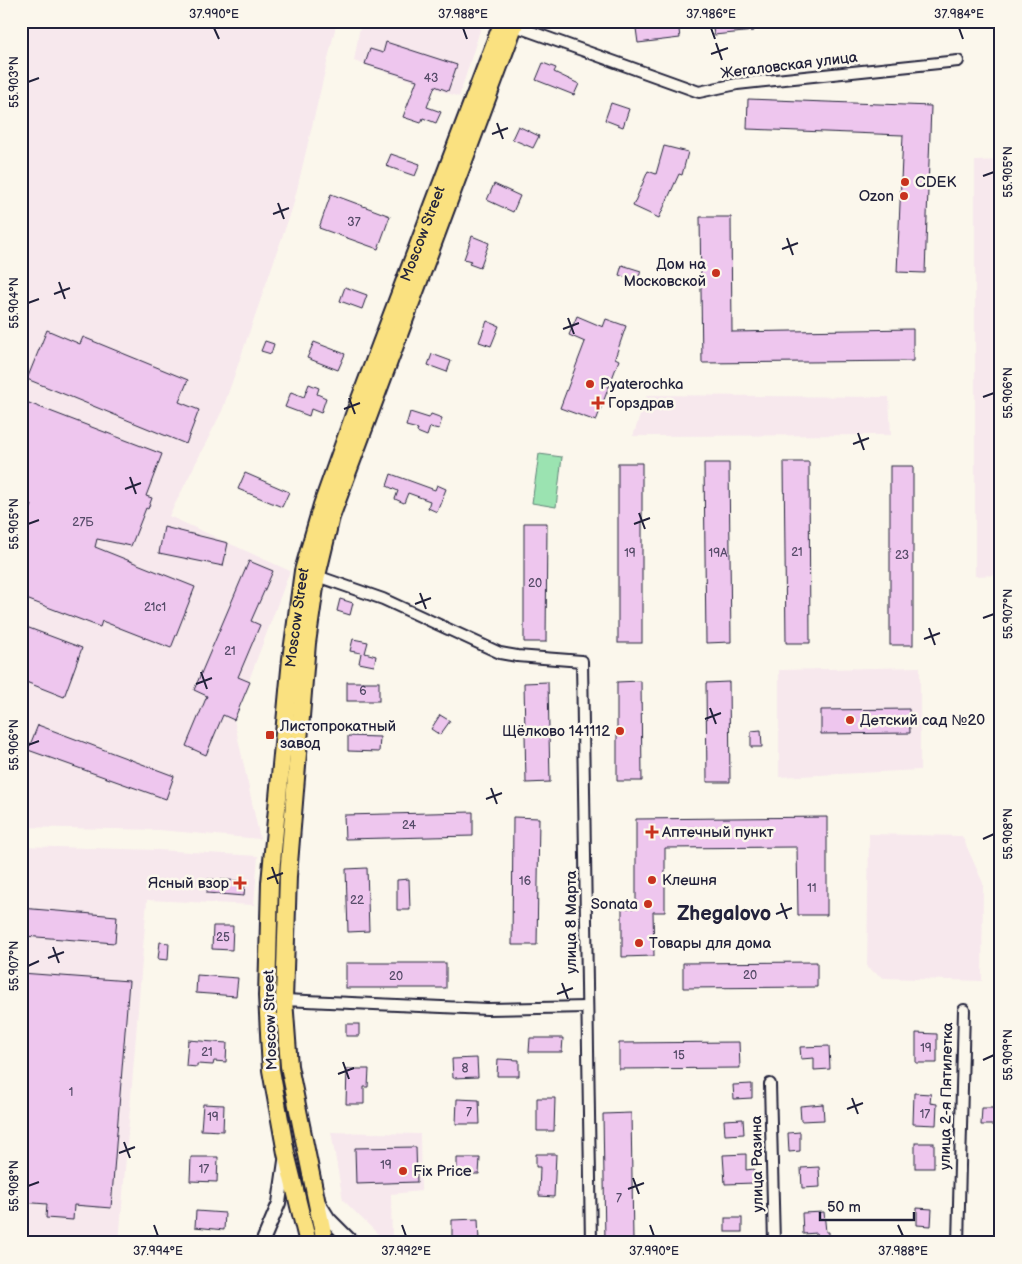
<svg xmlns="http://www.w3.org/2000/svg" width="1022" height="1264" font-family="'Balsamiq Sans',sans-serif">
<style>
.built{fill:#f7e8ed}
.green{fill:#9be3b1;stroke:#5e8276}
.building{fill:#eec6ee;stroke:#22223b}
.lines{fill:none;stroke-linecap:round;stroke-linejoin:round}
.minor-casing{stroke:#22223b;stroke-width:14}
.tertiary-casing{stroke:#22223b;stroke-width:16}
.primary-casing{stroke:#22223b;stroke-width:20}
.minor{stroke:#fbf7ec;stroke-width:10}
.tertiary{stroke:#fbf7ec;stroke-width:12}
.primary{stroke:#fae180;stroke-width:16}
.ticks{fill:none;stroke:#22223b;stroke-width:2}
.poi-dot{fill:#c8321e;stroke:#fbf7ec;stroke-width:2}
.labels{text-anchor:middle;stroke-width:5;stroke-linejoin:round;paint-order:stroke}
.number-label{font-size:12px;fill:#554b68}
.street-label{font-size:15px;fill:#22223b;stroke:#fbf7ec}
.poi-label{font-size:15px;fill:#22223b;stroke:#fbf7ec;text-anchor:start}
.district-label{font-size:20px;font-weight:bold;fill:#22223b;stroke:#fbf7ec}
.neatline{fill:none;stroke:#22223b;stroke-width:2}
.ticks-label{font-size:12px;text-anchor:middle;fill:#22223b}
</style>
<rect width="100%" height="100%" fill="#fbf7ec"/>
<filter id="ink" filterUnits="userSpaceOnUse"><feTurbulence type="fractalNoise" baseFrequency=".02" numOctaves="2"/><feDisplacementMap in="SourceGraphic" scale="10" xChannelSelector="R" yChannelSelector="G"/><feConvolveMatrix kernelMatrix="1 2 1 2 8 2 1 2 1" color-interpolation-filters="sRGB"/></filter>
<g filter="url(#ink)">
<g class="built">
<polygon points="21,21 337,21 293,206 222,411 169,516 290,571 234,720 260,839 159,830 21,827"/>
<polygon points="361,21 462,21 481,27 459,97 354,61"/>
<polygon points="1001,160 1001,575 975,576 975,161"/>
<polygon points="647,395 889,397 891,435 633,436"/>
<polygon points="920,667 920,770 779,777 779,670"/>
<polygon points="869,834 962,836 983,883 982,981 884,978 867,968"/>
<polygon points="21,846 158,850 258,856 254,905 147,900 119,1243 21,1243"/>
<polygon points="331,1132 420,1134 421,1191 391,1194 392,1243 387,1243 343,1200"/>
</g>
<polygon class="green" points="539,454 562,457 556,507 532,503"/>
<g class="building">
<polygon points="635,21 678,21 680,38 638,43"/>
<polygon points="712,21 753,21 754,31 714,35"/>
<polygon points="386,42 457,65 448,91 435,86 427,107 441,112 436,123 423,118 421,123 403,117 417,80 365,64 370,49 383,53"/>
<polygon points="543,63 556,68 554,72 579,84 574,95 536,80"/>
<polygon points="748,99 931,106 925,273 897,272 903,135 747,129"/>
<polygon points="611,103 629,109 623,127 605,120"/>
<polygon points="518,126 539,136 533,148 512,139"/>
<polygon points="664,146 688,152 682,175 679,174 659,218 633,206 648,171 656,174"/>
<polygon points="391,154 420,164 415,176 386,166"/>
<polygon points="494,184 520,196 513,212 487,200"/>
<polygon points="331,194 390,216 378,249 319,228"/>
<polygon points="700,217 731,217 732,332 913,329 913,361 702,363"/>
<polygon points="472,236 489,243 480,268 469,264 471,261 464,259"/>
<polygon points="622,265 641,271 637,282 619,275"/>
<polygon points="345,287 367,295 362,309 340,301"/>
<polygon points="577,316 603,327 606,319 626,326 615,358 619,360 596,421 560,408 585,342 569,335"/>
<polygon points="487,321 499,326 491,346 479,342"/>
<polygon points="47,330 80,344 83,337 188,380 179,402 199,410 186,444 27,379"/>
<polygon points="265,341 274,344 271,354 261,351"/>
<polygon points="314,342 345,354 338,370 307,358"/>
<polygon points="432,354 451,361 447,372 428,365"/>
<polygon points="309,384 319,388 317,394 326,398 321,413 311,409 309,416 285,407 291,392 304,397"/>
<polygon points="21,400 162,454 146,496 152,498 148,509 146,508 131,546 97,539 95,547 195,587 171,648 102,621 100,627 21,597 21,533 32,505 21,501"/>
<polygon points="410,412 429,418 431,414 442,418 439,429 430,427 427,436 417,432 418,429 406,426"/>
<polygon points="784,462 809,462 810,643 786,643"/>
<rect x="618" y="463" width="24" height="180"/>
<polygon points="704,463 729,463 731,642 706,643"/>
<rect x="890" y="466" width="23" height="179"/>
<polygon points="245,473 289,492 282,507 238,489"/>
<polygon points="391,474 435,490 437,485 446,489 437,512 428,508 430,501 408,493 404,503 395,499 398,491 387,486"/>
<polygon points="524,523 547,523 546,642 524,642"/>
<polygon points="164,527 228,543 223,566 159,553"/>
<polygon points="249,561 273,571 251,621 260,625 238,677 250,682 234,720 223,715 206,755 186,746 207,696 194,690"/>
<polygon points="340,599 353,603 350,615 337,611"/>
<polygon points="21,625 82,648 64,697 21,680"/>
<polygon points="353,639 368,642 365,653 376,656 374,666 359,663 361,653 350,651"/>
<polygon points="641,681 642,781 617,781 617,682"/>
<rect x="347" y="682" width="32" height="19"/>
<polygon points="548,682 550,782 526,783 524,683"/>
<polygon points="729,682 730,782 707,782 706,683"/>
<polygon points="909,709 910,733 821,734 821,710"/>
<polygon points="440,715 450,721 440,735 431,729"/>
<polygon points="38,725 174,776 166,799 28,750"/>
<polygon points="761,730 762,747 751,747 751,731"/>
<polygon points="348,736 380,737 379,752 348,751"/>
<polygon points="473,812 473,836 345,839 344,815"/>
<polygon points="513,817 539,818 537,945 512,945"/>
<polygon points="827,817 827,915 798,915 797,847 665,848 665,912 653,912 654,956 622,957 622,908 636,908 636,819"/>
<polygon points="367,868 369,931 348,932 346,869"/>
<polygon points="208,879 245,881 244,896 207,893"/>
<polygon points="409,879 410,910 397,910 397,880"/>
<polygon points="21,908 117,916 115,943 24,936 21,935"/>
<polygon points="213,926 233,926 232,950 212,949"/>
<polygon points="160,942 169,943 168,960 158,959"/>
<polygon points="817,962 817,987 683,988 683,963"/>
<rect x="346" y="963" width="100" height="25"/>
<polygon points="21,973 129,981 111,1208 74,1205 73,1220 46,1218 47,1204 21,1202"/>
<polygon points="197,975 238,978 236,996 196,993"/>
<rect x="346" y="1024" width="13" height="12"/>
<polygon points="916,1033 937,1034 937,1063 916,1063"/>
<polygon points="530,1038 563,1038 562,1052 529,1052"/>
<polygon points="188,1040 227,1043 226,1062 214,1061 213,1065 197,1064 197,1067 186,1066"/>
<polygon points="739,1042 740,1068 619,1069 619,1043"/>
<polygon points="829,1046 830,1069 814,1070 814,1058 801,1059 800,1047"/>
<polygon points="477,1058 478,1077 453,1078 452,1059"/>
<polygon points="498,1059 519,1060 519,1076 497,1076"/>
<polygon points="347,1069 369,1069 368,1087 364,1087 364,1104 346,1104"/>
<polygon points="752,1084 752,1098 734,1099 733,1085"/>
<polygon points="914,1093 931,1094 930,1103 937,1104 936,1125 913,1124"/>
<polygon points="537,1098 555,1098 554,1131 537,1131"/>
<polygon points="457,1099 479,1100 480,1124 456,1124"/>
<polygon points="203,1104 224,1105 223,1131 201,1130"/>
<polygon points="823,1104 824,1120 801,1121 800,1106"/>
<polygon points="982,1108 1001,1108 1001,1125 981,1125"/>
<polygon points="631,1113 633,1241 605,1242 603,1114"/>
<polygon points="743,1119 744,1134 725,1135 724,1120"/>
<polygon points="800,1132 800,1151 789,1152 788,1133"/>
<rect x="915" y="1143" width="19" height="25"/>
<polygon points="416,1147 417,1182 356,1184 355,1148"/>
<polygon points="536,1154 556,1154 554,1197 539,1196 540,1167 536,1167"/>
<polygon points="746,1154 746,1170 754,1169 755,1183 725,1184 723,1155"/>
<polygon points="191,1157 218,1157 217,1182 190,1181"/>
<polygon points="457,1158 480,1158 479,1174 457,1174"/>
<polygon points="819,1167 820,1187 802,1188 801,1168"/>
<polygon points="917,1208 932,1209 931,1226 917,1225"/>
<polygon points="196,1211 225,1213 224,1230 195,1227"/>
<polygon points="824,1212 826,1232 829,1232 829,1243 818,1243 817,1233 803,1234 802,1213"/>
<rect x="725" y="1218" width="17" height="14"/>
<polygon points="478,1219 479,1241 452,1242 452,1220"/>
</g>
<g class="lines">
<defs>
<g id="minor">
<polyline points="515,26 699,92 737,84 958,61"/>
<polyline points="317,576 383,599 500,653 517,656 582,661 591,1243"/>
<polyline points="284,1000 487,1009 587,1007"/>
<polyline points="770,1084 774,1243"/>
<polyline points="958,1243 964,1010"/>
</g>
<g id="tertiary">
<polyline points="319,1203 329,1219 353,1243"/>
<polyline points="262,1243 279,1203 285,1161"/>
</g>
<g id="primary">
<path id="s1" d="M308 1243 286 1153 271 1070 267 996 270 883 291 659 303 571 322 505 355 412 503 21"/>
<polyline points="325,1243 289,1066 284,1000 288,876 307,643 316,580 331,517 516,21"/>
</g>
</defs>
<use href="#minor" class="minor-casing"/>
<use href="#tertiary" class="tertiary-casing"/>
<use href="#primary" class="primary-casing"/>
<use href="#minor" class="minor"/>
<use href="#tertiary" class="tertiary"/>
<use href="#primary" class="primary"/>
</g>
</g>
<path class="ticks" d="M214 28 219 39M463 28 467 39M711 28 715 39M959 28 963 39M716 43 722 60M711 54 728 48M28 82 39 78M497 123 503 139M492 134 508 128M983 176 994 172M278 203 284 219M273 214 289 208M787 238 793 255M782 249 798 243M59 282 65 299M54 294 70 288M28 303 39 299M568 318 574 334M563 329 579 323M983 397 994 393M349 398 355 414M344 409 360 403M858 433 864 450M853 444 869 438M130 477 136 494M125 489 141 483M639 513 645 529M28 524 39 520M634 524 650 518M420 593 426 609M415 604 431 598M983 618 994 614M929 628 935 645M924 639 940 633M201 672 207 689M196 684 212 678M710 708 716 724M705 719 721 713M28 745 39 741M491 788 497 804M486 799 502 793M983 839 994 834M272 867 278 884M267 879 283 873M781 903 787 919M776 914 792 908M53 947 59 963M48 958 64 952M28 966 39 961M562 983 568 999M557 994 573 988M983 1060 994 1055M343 1062 349 1079M338 1074 354 1068M852 1098 858 1114M847 1109 863 1103M124 1142 130 1158M119 1153 135 1147M633 1178 639 1194M28 1186 39 1182M628 1189 644 1183M154 1225 158 1236M402 1225 406 1236M650 1225 654 1236M898 1225 903 1236"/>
<g class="poi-dot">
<circle cx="905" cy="182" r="5"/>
<circle cx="904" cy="196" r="5"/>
<circle cx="716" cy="273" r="5"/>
<circle cx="590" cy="384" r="5"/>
<path d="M595.5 395.5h5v5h5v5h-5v5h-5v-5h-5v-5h5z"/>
<circle cx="850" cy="720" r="5"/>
<circle cx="620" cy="731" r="5"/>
<rect x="265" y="730" width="10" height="10" rx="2.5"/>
<path d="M649.5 824.5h5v5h5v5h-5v5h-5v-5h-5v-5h5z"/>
<circle cx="652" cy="880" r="5"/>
<path d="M237.5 875.5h5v5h5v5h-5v5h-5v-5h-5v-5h5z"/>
<circle cx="648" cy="904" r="5"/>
<circle cx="639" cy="943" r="5"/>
<circle cx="403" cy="1171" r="5"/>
</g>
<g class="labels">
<g class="number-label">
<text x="431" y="82">43</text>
<text x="354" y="226">37</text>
<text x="83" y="526">27Б</text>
<text x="797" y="556">21</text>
<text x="630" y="557">19</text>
<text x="718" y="557">19А</text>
<text x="902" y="559">23</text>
<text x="535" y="587">20</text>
<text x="155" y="611">21с1</text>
<text x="230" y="655">21</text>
<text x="363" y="695">6</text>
<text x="409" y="829">24</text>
<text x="525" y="885">16</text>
<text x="812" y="892">11</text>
<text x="357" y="904">22</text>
<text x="223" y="941">25</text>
<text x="750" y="979">20</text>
<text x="396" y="980">20</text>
<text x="926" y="1052">19</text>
<text x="207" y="1056">21</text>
<text x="679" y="1059">15</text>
<text x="465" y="1072">8</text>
<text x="71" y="1096">1</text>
<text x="469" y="1116">7</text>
<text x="925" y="1118">17</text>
<text x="213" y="1121">19</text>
<text x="386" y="1169">19</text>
<text x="204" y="1173">17</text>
<text x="619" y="1202">7</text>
</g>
<g class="street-label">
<text transform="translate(789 65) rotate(-7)" y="5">Жегаловская улица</text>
<text dy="5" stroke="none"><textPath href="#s1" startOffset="1036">Moscow Street</textPath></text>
<text dy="5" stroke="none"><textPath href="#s1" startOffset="631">Moscow Street</textPath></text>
<text transform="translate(571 922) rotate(-90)" y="5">улица 8 Марта</text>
<text transform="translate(270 1020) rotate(-92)" y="5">Moscow Street</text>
<text transform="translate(946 1096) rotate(-89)" y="5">улица 2-я Пятилетка</text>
<text transform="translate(757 1164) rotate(-91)" y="5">улица Разина</text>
</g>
<g class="poi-label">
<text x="915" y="187">CDEK</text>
<text x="894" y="201" text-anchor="end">Ozon</text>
<text x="706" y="269" text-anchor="end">Дом на<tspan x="706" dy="17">Московской</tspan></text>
<text x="600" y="389">Pyaterochka</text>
<text x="608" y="408">Горздрав</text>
<text x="860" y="725">Детский сад №20</text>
<text x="280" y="731">Листопрокатный<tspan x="280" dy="17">завод</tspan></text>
<text x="610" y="736" text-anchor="end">Щёлково 141112</text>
<text x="662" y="837">Аптечный пункт</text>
<text x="662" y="885">Клешня</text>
<text x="229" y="888" text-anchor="end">Ясный взор</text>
<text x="638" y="909" text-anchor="end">Sonata</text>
<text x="649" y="948">Товары для дома</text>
<text x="413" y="1176">Fix Price</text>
</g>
<g class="district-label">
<text x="724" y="920">Zhegalovo</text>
</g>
</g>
<rect width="1022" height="1264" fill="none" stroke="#fbf7ec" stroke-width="55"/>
<path d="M820 1212v8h94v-8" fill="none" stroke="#22223b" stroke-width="2.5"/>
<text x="827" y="1212" font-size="15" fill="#22223b" stroke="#fbf7ec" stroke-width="4" paint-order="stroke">50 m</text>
<rect x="28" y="28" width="966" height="1208" class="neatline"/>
<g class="ticks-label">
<text x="214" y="18">37.990°E</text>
<text x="463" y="18">37.988°E</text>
<text x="711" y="18">37.986°E</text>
<text x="959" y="18">37.984°E</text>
<text transform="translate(14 82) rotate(-90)" y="4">55.903°N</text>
<text transform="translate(1008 172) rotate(-90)" y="4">55.905°N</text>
<text transform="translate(14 303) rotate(-90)" y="4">55.904°N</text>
<text transform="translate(1008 393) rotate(-90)" y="4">55.906°N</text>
<text transform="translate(14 524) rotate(-90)" y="4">55.905°N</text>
<text transform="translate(1008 614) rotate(-90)" y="4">55.907°N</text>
<text transform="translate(14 745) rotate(-90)" y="4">55.906°N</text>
<text transform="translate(1008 834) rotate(-90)" y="4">55.908°N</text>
<text transform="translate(14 966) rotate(-90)" y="4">55.907°N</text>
<text transform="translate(1008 1055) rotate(-90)" y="4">55.909°N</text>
<text transform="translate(14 1186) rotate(-90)" y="4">55.908°N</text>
<text x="158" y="1255">37.994°E</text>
<text x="406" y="1255">37.992°E</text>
<text x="654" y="1255">37.990°E</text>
<text x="903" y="1255">37.988°E</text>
</g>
</svg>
